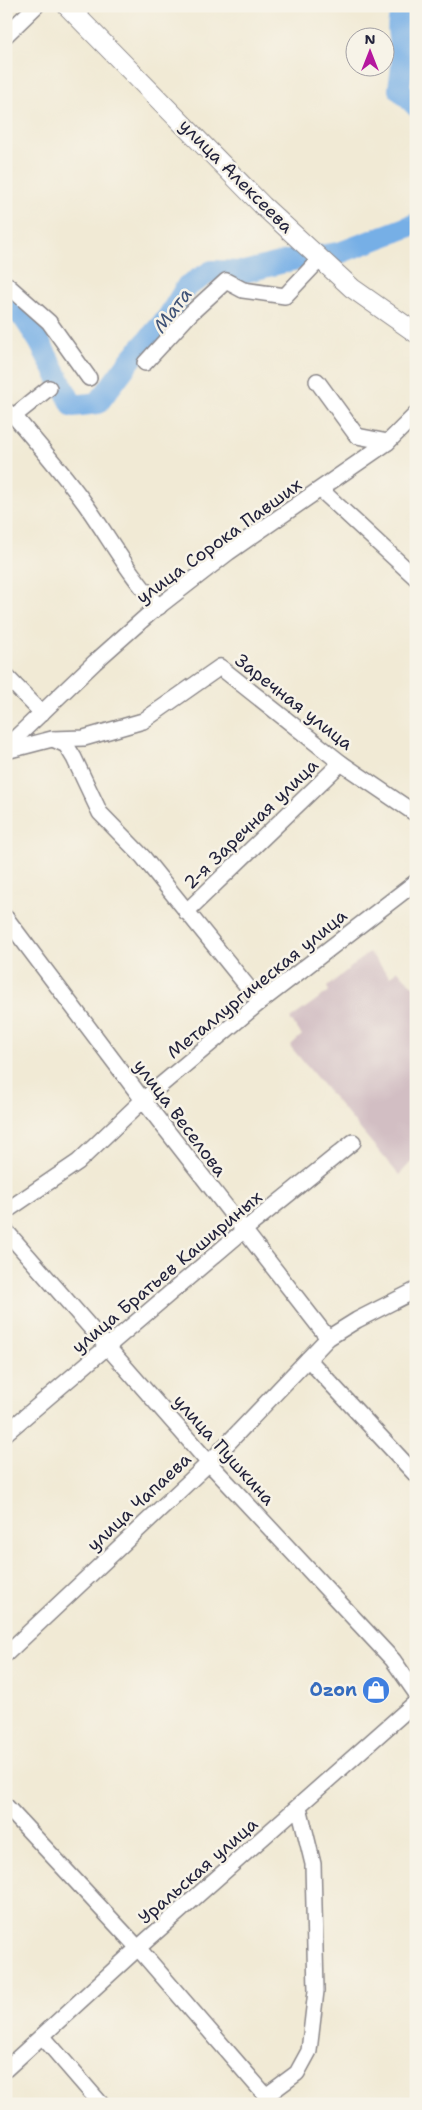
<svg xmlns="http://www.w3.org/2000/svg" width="422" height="2110" font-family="'Shantell Sans',sans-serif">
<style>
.industrial{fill:#d2bec3}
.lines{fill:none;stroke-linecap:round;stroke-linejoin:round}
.river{stroke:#76afe6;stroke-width:22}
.minor-casing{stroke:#8a8688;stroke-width:18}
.major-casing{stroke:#8a8688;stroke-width:21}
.minor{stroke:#fff;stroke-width:15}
.major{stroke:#fff;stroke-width:19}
.labels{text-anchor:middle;stroke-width:5;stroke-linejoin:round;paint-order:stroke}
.street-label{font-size:18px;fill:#22223b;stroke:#f7f3e8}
.shop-label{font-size:18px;font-weight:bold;fill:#366cbe;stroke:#f7f3e8;text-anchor:end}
.water-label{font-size:19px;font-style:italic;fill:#3f5377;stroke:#f7f3e8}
</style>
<rect width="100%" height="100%" fill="#f7f3e8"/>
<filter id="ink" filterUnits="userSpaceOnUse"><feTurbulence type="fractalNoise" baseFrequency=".02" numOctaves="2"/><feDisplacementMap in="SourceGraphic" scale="10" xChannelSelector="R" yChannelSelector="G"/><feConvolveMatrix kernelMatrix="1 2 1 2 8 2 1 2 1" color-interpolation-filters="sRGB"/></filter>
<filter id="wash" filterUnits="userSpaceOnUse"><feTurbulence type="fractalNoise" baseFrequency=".0096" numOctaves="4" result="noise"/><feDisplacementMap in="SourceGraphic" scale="20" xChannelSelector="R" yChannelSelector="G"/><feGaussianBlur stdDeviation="1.12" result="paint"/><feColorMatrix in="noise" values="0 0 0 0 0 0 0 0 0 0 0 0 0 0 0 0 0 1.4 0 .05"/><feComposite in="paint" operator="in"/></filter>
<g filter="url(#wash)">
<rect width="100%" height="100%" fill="#f1ead5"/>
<polygon class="industrial" points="369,952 390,977 397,970 416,989 416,1157 399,1175 290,1046 302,1035 290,1019 329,991 327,987"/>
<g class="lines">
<g class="river">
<path d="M416 10 406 9C392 24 401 40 402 58 403 68 400 79 399 89L416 106"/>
<polyline points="6,304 24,318 39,341 73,406 98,403 132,358 168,317 187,286 212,271 244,272 292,260 339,253 416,224"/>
</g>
</g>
</g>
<g filter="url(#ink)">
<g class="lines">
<defs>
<g id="minor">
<polyline points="6,35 36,6"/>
<polyline points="6,284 49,322 89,378"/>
<polyline points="145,363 191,313 226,281 243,290 285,296 320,259"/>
<polyline points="317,381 357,436 388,442"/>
<path d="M6 411 14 416C39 445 64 474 86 505 110 539 130 576 159 607"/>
<polyline points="14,416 49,388"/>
<polyline points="321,490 416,578"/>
<polyline points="6,676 42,713"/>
<polyline points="53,739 66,745 74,758 100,813 143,857 260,1002"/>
<polyline points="6,747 95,662 149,614 229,552 388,442 416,414"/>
<polyline points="6,751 52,739 84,738 143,721 220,667 341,763 416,814"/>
<polyline points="186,912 341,763"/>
<polyline points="6,918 143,1100 328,1338"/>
<polyline points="6,1211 78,1162 143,1100 260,1002 416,882"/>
<polyline points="6,1231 209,1463 393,1660 416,1693"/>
<polyline points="308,1359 416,1475"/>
<polyline points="6,1433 243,1231 353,1142"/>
<polyline points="6,1654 209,1463 328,1338 357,1320 416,1290"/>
<polyline points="6,1806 138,1948 266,2096 297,2073 309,2051 316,1991 313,1864 299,1807"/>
<polyline points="43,2037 101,2104"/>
<polyline points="6,2069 138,1948 416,1702"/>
</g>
<polyline id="major" points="67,6 263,206 352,288 416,333"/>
</defs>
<use href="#minor" class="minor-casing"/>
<use href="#major" class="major-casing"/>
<use href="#minor" class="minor"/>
<use href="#major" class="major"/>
</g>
</g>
<defs>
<symbol id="shop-disc" viewBox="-11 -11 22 22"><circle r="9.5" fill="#3f7fe0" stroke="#f7f3e8"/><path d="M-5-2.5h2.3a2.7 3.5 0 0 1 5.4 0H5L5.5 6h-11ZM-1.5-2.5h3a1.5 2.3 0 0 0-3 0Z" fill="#fff"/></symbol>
</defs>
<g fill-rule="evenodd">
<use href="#shop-disc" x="360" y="1674" width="32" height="32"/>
</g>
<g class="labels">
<g class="street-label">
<text transform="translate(236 176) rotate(45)" y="6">улица Алексеева</text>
<text transform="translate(219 541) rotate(-36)" y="6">улица Сорока Павших</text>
<text transform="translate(294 702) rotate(38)" y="6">Заречная улица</text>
<text transform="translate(251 824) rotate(-44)" y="6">2-я Заречная улица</text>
<text transform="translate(257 984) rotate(-39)" y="6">Металлургическая улица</text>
<text transform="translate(180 1118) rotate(53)" y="6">улица Веселова</text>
<text transform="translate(167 1272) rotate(-40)" y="6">улица Братьев Кашириных</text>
<text transform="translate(224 1450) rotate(48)" y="6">улица Пушкина</text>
<text transform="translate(139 1502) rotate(-43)" y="6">улица Чапаева</text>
<text transform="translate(198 1871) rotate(-41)" y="6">Уральская улица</text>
</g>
<g class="shop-label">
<text x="357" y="1696">Ozon</text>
</g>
<g class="water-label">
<text transform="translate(172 310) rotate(-53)" y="7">Мата</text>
</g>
</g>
<rect width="422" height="2110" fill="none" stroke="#f7f3e8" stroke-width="25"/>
<g transform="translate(370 52)"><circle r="24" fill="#f7f3e8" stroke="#a29fa3"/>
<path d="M0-4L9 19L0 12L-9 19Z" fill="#b5179e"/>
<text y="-8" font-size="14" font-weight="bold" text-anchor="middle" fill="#22223b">N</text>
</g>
</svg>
